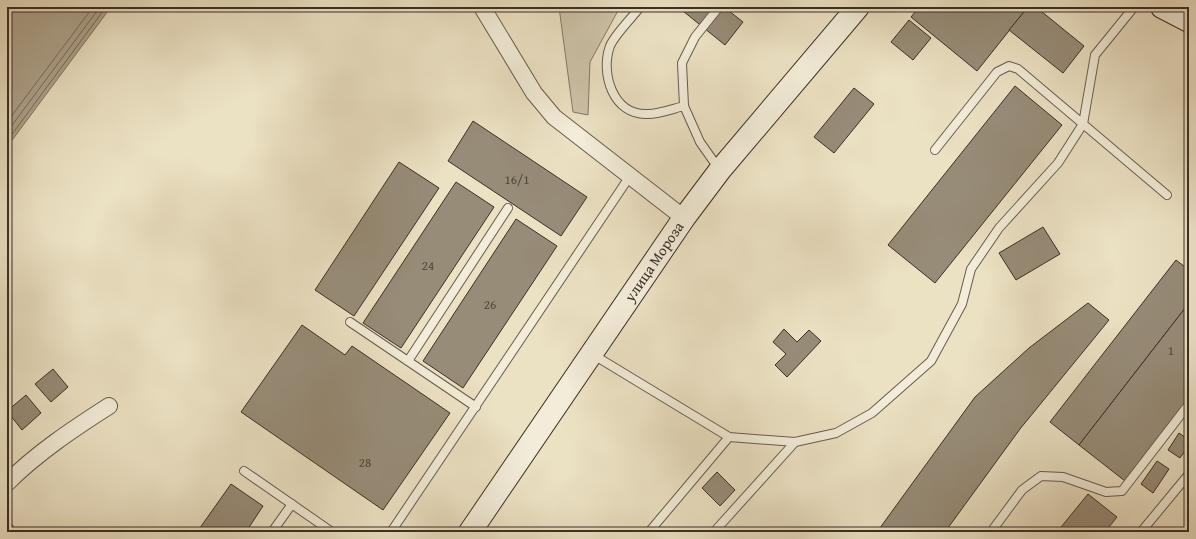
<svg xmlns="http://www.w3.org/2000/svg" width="1196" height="539" font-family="'Gentium Book Plus',serif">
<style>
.green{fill:#cdc3a8;stroke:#847967}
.water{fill:#afa48e;stroke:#817564}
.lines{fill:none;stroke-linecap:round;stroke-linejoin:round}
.shore{stroke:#756a5a;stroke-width:1}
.building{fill:#978c78;stroke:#3b2f26}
.lane-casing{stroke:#675c4d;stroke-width:10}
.street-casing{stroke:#675c4d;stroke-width:18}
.secondary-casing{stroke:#3b2f26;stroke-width:24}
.lane{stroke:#f2ecd8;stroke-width:8}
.street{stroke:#f2ecd8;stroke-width:16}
.secondary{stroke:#f2ecd8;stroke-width:22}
.labels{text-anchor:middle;stroke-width:3;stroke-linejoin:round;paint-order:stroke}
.number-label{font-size:13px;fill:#52463a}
.street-label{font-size:15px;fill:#3b2f26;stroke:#f2ecd8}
</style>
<rect width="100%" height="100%" fill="#ebe1c3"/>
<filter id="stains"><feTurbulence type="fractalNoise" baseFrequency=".005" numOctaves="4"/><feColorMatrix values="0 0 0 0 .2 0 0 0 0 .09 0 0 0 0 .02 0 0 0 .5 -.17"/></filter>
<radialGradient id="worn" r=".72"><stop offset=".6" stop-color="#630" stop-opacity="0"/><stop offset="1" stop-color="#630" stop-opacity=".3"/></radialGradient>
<polygon class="green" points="559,7 620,7 590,62 588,115 573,112"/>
<polygon class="water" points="7,7 111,7 7,147"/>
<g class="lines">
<g class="shore">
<polyline points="7,122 93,7"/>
<polyline points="7,132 100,7"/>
<polyline points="7,141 106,7"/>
</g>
</g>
<g class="building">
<polygon points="678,7 724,7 743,22 725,45"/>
<polygon points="919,7 1028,7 977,71 911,17"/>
<polygon points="1028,7 1036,7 1084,46 1063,73 1009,30"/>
<polygon points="909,20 931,38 913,60 891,42"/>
<polygon points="1015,86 1062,125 935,283 888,245"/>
<polygon points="854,88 874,104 834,153 814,137"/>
<polygon points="473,121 587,197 561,236 448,161"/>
<polygon points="399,162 439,188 354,316 315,290"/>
<polygon points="456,182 494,207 401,348 363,323"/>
<polygon points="516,219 557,246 463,388 423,361"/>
<polygon points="1043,227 1060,254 1016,280 999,253"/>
<polygon points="1176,260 1189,270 1189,303 1079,445 1050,422"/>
<polygon points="1088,303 1109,320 1020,429 945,532 877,532 975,397 1029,348"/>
<polygon points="1189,303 1189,398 1125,481 1079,445"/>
<polygon points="302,325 345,355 352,346 450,413 383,510 241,412"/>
<polygon points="784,329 797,342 809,330 821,341 787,377 775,365 786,354 773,342"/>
<polygon points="53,369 68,387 51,402 35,384"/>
<polygon points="26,395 41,413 22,430 7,411"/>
<polygon points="1179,433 1189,440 1189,445 1180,458 1168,450"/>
<polygon points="1157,461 1169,469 1153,493 1141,484"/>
<polygon points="717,472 735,490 720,506 702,488"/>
<polygon points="231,484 263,506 246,532 197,532"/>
<polygon points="1088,494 1117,517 1105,532 1057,532"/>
</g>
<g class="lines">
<defs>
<g id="lane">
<path d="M640 7C632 18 615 34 610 46 600 73 613 116 648 114 659 114 672 109 684 106"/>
<polyline points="719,7 695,37 682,63 684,106 700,142 719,169"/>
<polyline points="935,150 997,72 1009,66 1018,69 1167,195"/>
<polyline points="350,322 476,407"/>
<polyline points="592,354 729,437 795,442 836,433 872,413 931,361 962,304 971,269 999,228 1058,163 1083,124 1095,55 1134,7"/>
<polyline points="408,361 508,208"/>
<polyline points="244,471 332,532"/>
<polyline points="7,526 12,532"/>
<polyline points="272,532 292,504"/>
<polyline points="391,532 630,176"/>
<polyline points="649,532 729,437"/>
<polyline points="714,532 795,442"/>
<polyline points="991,532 1022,490 1041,476 1063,477 1106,492 1122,491 1189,404"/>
<polyline points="1141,532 1189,474"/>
</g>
<g id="street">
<polyline points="482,7 534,93 554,117 684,218"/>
<path d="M7 483C37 453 73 429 109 406"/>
</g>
<g id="secondary">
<polyline points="1162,7 1189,21"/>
<path id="s1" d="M470 532 684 218 720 170 858 7"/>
</g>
</defs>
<use href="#lane" class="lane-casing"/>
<use href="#street" class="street-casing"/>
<use href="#secondary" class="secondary-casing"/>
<use href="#lane" class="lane"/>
<use href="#street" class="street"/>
<use href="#secondary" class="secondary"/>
</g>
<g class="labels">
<g class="number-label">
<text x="517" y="184">16/1</text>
<text x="428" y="270">24</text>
<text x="490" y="309">26</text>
<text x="1171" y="355">1</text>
<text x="365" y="467">28</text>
</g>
<g class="street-label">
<text dy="5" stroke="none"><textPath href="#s1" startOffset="327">улица Мороза</textPath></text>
</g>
</g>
<rect width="1196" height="539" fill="none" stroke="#ebe1c3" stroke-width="24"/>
<rect x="8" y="8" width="1180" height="523" fill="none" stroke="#3b2f26" stroke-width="2"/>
<rect x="12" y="12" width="1172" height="515" fill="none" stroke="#3b2f26"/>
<rect width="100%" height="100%" filter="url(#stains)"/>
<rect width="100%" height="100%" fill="url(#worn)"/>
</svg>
